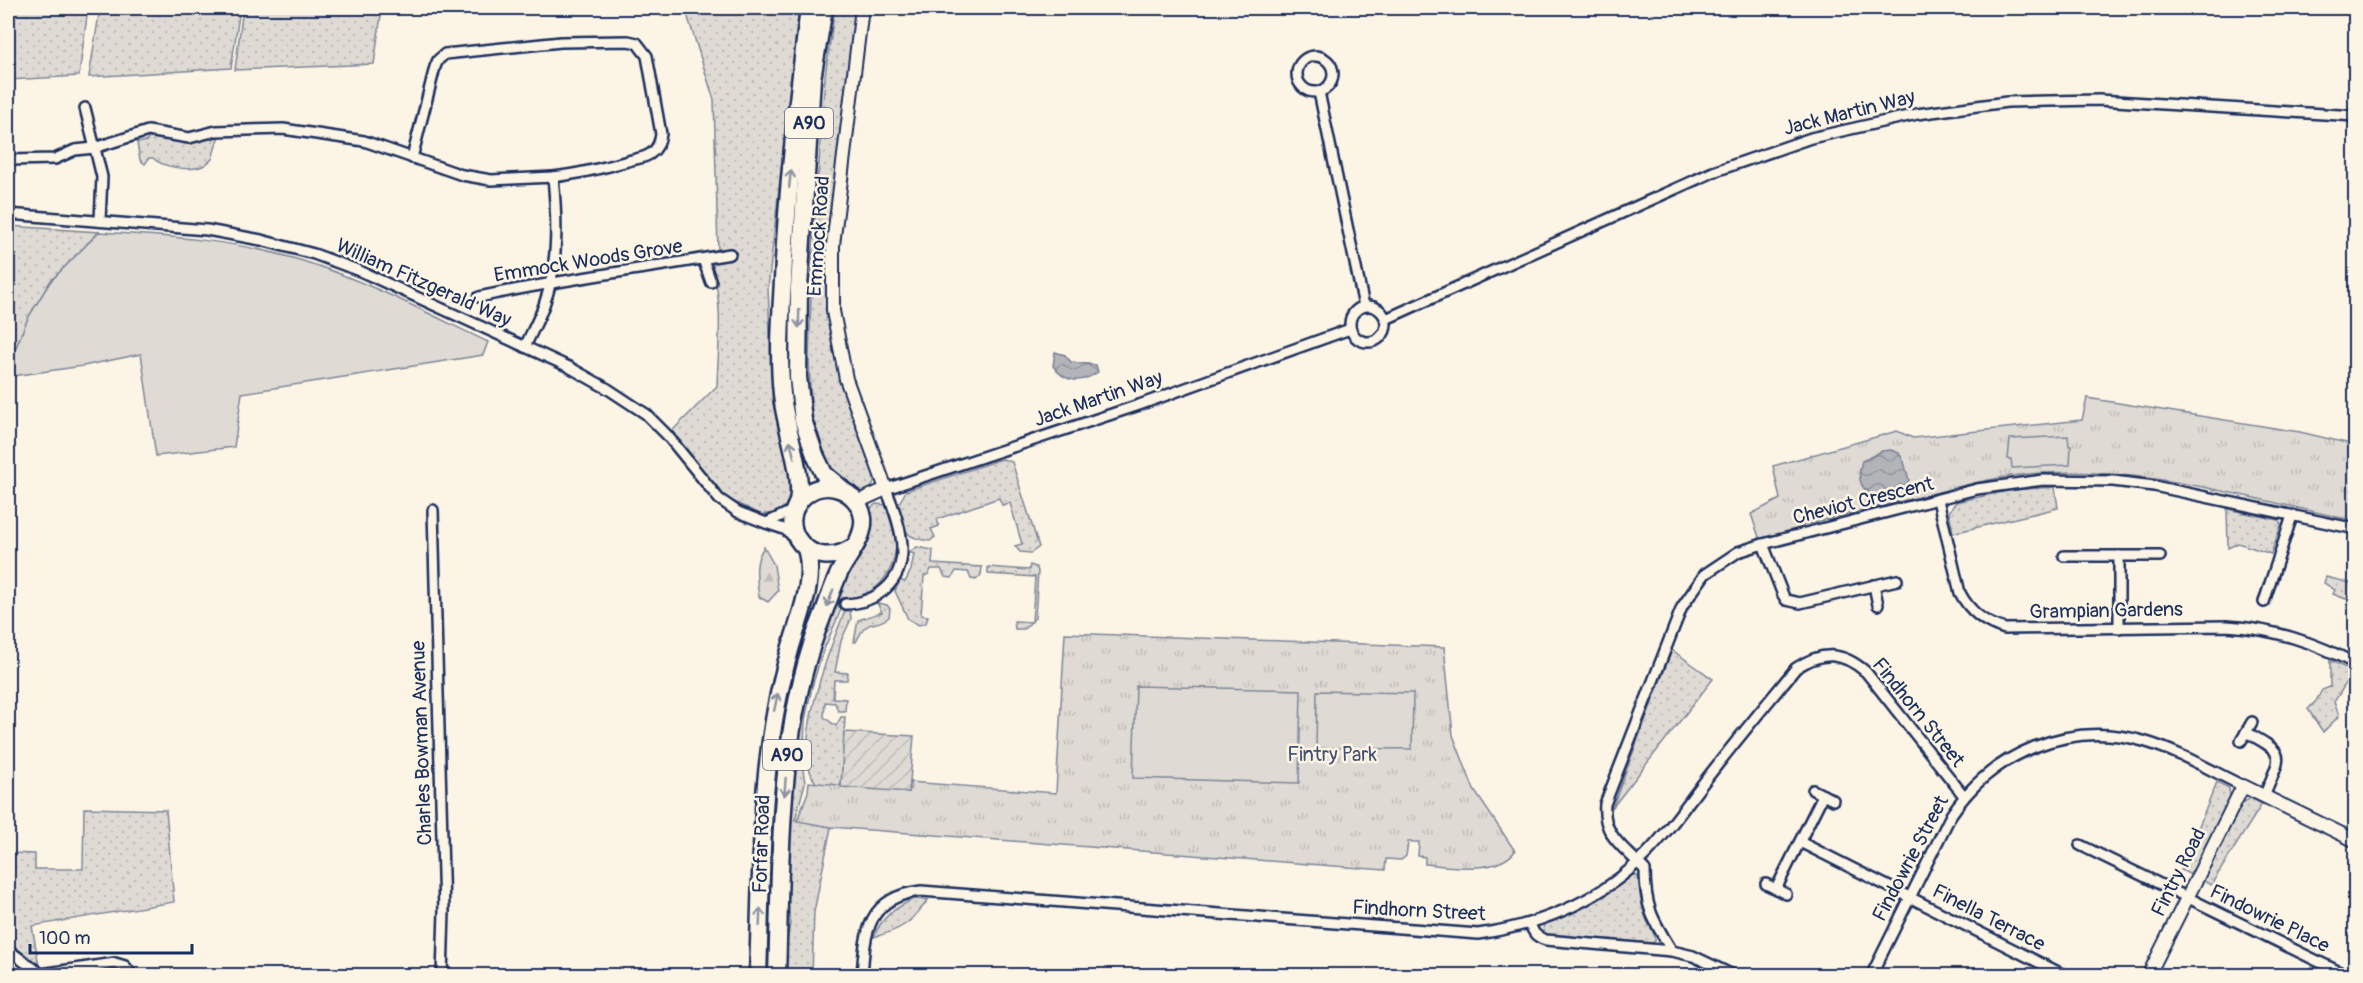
<svg xmlns="http://www.w3.org/2000/svg" width="2363" height="983" font-family="Pangolin,sans-serif">
<style>
.grass{fill:url(#grass-dots);stroke:#7d8599;stroke-width:1.5}
.forest{fill:url(#forest-firs);stroke:#7d8599;stroke-width:1.5}
.park{fill:url(#park-tufts);stroke:#7d8599;stroke-width:1.5}
.garden{fill:url(#garden-furrows);stroke:#7d8599;stroke-width:1.5}
.pitch{fill:#dfdbd4;stroke:#7d8599;stroke-width:1.5}
.water{fill:url(#water-waves);stroke:#767f94;stroke-width:1.5}
.lines{fill:none;stroke-linecap:round;stroke-linejoin:round}
.minor-casing{stroke:#1b2f5e;stroke-width:14}
.tertiary-casing{stroke:#1b2f5e;stroke-width:16}
.trunk-casing{stroke:#1b2f5e;stroke-width:21}
.minor{stroke:#fcf5e5;stroke-width:9}
.tertiary{stroke:#fcf5e5;stroke-width:12}
.trunk{stroke:#fcf5e5;stroke-width:16}
.oneway{stroke:#8c92a2}
.labels{text-anchor:middle;stroke-width:5;stroke-linejoin:round;paint-order:stroke}
.shield{fill:#fcf5e5;stroke:#5e6a86;stroke-width:1.5}
.shield-label{font-size:18px;font-weight:bold;fill:#1b2f5e}
.street-label{font-size:20px;fill:#1b2f5e;stroke:#fcf5e5}
.park-label{font-size:20px;fill:#425176;stroke:#fcf5e5}
</style>
<defs>
<pattern id="grass-dots" width="8" height="8" patternUnits="userSpaceOnUse" patternTransform="scale(1.5)"><rect width="8" height="8" fill="#dfdbd4"/><path d="M2 2h.1M6 6h.1" fill="none" stroke="#bfbcb8" stroke-width="1.8" stroke-linecap="round"/></pattern>
<pattern id="forest-firs" width="22" height="20" patternUnits="userSpaceOnUse" patternTransform="scale(1.5)"><rect width="22" height="20" fill="#dfdbd4"/><path d="M5 1l3.5 6h-7zM16 11l3.5 6h-7z" fill="#bfbcb8"/></pattern>
<pattern id="park-tufts" width="24" height="20" patternUnits="userSpaceOnUse" patternTransform="scale(1.5)"><rect width="24" height="20" fill="#dfdbd4"/><path d="M3 7l-1-3M5 7V3M7 7l1-3M15 17l-1-3M17 17v-4M19 17l1-3" fill="none" stroke="#bfbcb8"/></pattern>
<pattern id="garden-furrows" width="10" height="10" patternUnits="userSpaceOnUse" patternTransform="scale(1.5)"><rect width="10" height="10" fill="#dfdbd4"/><path d="M-1 1l2-2M0 10L10 0M9 11l2-2" fill="none" stroke="#bfbcb8"/></pattern>
<pattern id="water-waves" width="16" height="10" patternUnits="userSpaceOnUse" patternTransform="scale(1.5)"><rect width="16" height="10" fill="#b2b4b8"/><path d="M0 5q4-4 8 0t8 0" fill="none" stroke="#909399"/></pattern>
</defs>
<rect width="100%" height="100%" fill="#fcf5e5"/>
<filter id="ink" filterUnits="userSpaceOnUse"><feTurbulence type="fractalNoise" baseFrequency=".0167" numOctaves="2"/><feDisplacementMap in="SourceGraphic" scale="12" xChannelSelector="R" yChannelSelector="G"/><feConvolveMatrix kernelMatrix="1 2 1 2 8 2 1 2 1" color-interpolation-filters="sRGB"/></filter>
<g filter="url(#ink)">
<g class="grass">
<polygon points="8,8 88,8 79,76 8,80"/>
<polygon points="100,8 240,8 231,68 89,77"/>
<polygon points="243,8 382,8 374,64 235,70"/>
<path d="M685 8H799L768 288 773 404 790 474 791 499 780 512 761 515 724 497 672 431 717 386C718 348 724 305 712 268L715 262 732 258 731 249 718 251 714 100Z"/>
<polygon points="835,8 858,8 829,313 860,430 875,478 871,490 857,495 836,478 812,425 809,361 812,262 825,76"/>
<path d="M213 135H219L212 159C209 162 204 166 200 167 187 171 162 167 153 158H149L145 164 140 160 137 143 147 141 149 136 189 142Z"/>
<polygon points="8,226 99,232 50,282 28,318 8,367"/>
<path d="M1002 459 1012 462 1039 547 1031 553 1020 552 1015 546 1022 544 1010 503 1002 505 999 498 937 519 939 526 931 529 935 537 930 541C902 538 905 530 898 505L906 491Z"/>
<polygon points="2055,487 2058,508 1953,533 1949,512 1956,502 2012,490"/>
<path d="M876 504 886 505C889 518 896 534 896 546 894 574 875 598 846 598L822 654 812 687 805 720 803 770 805 783 795 820 831 827 814 912 812 975 782 976 790 923 786 889 793 762 816 651 839 593 867 540 868 510Z"/>
<polygon points="2227,509 2279,520 2281,525 2271,554 2238,543 2228,548"/>
<polygon points="917,547 933,550 932,564 982,567 981,575 976,580 971,579 968,572 956,571 952,578 945,577 941,569 931,569 929,574 924,576 921,615 928,616 926,623 919,625 908,619 895,591 900,580 905,582 911,570 914,554 909,552"/>
<polygon points="1030,565 1036,567 1038,571 1035,618 1024,629 1015,629 1014,621 1032,622 1035,577 988,574 988,567 1029,570"/>
<polygon points="2326,577 2355,584 2355,596 2348,597 2346,599 2333,594 2335,590 2324,583"/>
<path d="M877 603 887 605 890 609 889 617C872 630 869 615 856 642H854L858 620 882 612Z"/>
<path d="M845 611H850L851 619 841 641 835 672 848 673 847 680H834L833 698 846 699 845 711H838L835 703 825 702 824 717 836 726 841 717H845L841 787 816 783C790 750 830 647 845 611Z"/>
<polygon points="1672,650 1713,679 1612,808"/>
<polygon points="2330,660 2353,672 2334,702 2339,716 2323,732 2308,709 2316,701 2322,690 2330,687"/>
<polygon points="2217,782 2229,788 2230,797 2191,875 2181,870"/>
<polygon points="2251,798 2262,804 2211,885 2202,880 2242,803"/>
<polygon points="84,808 166,810 174,902 32,926 39,966 8,941 8,853 35,854 35,869 83,869"/>
<path d="M1632 875 1638 876C1639 891 1641 905 1646 919 1649 927 1656 932 1655 941L1652 943 1546 935 1543 928 1546 923 1602 896Z"/>
<path d="M914 899 928 900C911 923 901 930 874 937 881 917 895 908 914 899Z"/>
</g>
<path class="forest" d="M764 547 774 565 778 591 768 602 759 597C757 579 753 562 764 547Z"/>
<g class="park">
<path d="M2087 398 2300 432 2355 445V521C2253 499 2149 467 2043 473 2004 475 1968 484 1931 494 1889 504 1846 515 1803 525L1794 531 1760 540 1751 514 1780 499 1773 466 1897 431 1913 438 2082 420Z"/>
<path d="M1065 633 1444 647 1453 735 1474 790 1515 851C1497 875 1451 866 1425 864V857L1418 856 1419 842H1408L1406 856 1401 860 1386 859 1385 870 831 827 797 821 808 792 809 782 909 792 910 782 1056 793Z"/>
</g>
<polygon class="garden" points="844,732 914,736 909,792 841,787"/>
<g class="pitch">
<path d="M99 232C168 236 236 240 303 261 367 281 427 313 488 342L483 355 242 393 234 447 156 456 141 354 83 366 13 376 8 374V367L28 318 50 282Z"/>
<polygon points="2068,436 2069,446 2071,446 2070,465 2012,468 2011,459 2008,459 2010,439"/>
<polygon points="1136,686 1301,690 1299,783 1133,778"/>
<polygon points="1317,691 1413,693 1412,749 1316,748"/>
</g>
<g class="water">
<path d="M1055 352 1065 355 1071 362 1096 365 1098 372C1081 384 1065 383 1053 366Z"/>
<path d="M1891 450 1899 453 1904 462 1909 480C1898 504 1848 503 1862 461L1882 451Z"/>
</g>
<g class="lines">
<defs>
<g id="minor">
<circle cx="1315" cy="74" r="18"/>
<polyline points="1319,92 1364,306"/>
<polyline points="85,108 102,177 100,220"/>
<path d="M412 158 435 67 438 60 445 54 561 42 628 41 637 43 647 56 661 134C660 142 658 149 650 154 644 158 635 159 628 161 603 168 579 174 553 177"/>
<path d="M8 160 55 159 75 150 94 148 148 131 189 138 216 131 283 129 364 141 462 175 491 180 553 177C557 219 559 264 544 305 539 319 531 333 525 347"/>
<polyline points="8,214 207,230 261,240 314,254 360,271 569,367 608,389 646,414 667,435 719,499 738,512 766,523"/>
<polyline points="703,259 711,282"/>
<path d="M479 297C562 279 646 269 730 254"/>
<circle cx="1368" cy="324" r="18"/>
<polyline points="1386,319 1713,172 1811,138 1917,114 2007,102 2099,100 2356,116"/>
<path d="M1938 500 1960 593C1970 612 1984 623 2005 629L2227 626C2274 629 2314 642 2356 664"/>
<polyline points="433,510 444,911 442,976"/>
<polyline points="794,510 766,523 784,529 796,538"/>
<polyline points="1763,544 1783,595 1786,600 1800,603 1897,580"/>
<polyline points="2064,556 2160,556"/>
<polyline points="2119,556 2119,628"/>
<polyline points="1874,585 1878,605"/>
<polyline points="2264,602 2292,516"/>
<path d="M845 604C877 603 903 582 902 548 902 529 893 506 886 489L1139 405 1350 329"/>
<path d="M2246 732C2289 756 2281 753 2264 797"/>
<polyline points="2241,741 2252,722"/>
<polyline points="1813,790 1833,800"/>
<polyline points="1800,842 2066,976"/>
<polyline points="2080,845 2348,976"/>
<polyline points="1766,884 1786,894"/>
<polyline points="1776,889 1823,795"/>
<path d="M1530 923C1533 933 1536 937 1546 940L1672 951 1693 956 1735 976"/>
<polyline points="8,950 41,974 115,963 125,966 133,976"/>
<path d="M1672 951C1653 920 1645 908 1645 870 1625 847 1602 837 1605 804L1682 607 1705 574 1738 552 1763 544 1977 489 2043 480 2113 481 2154 486 2356 529"/>
<path d="M862 976C865 931 868 897 921 891L1478 934C1536 926 1595 903 1638 862 1663 839 1683 809 1704 782 1734 743 1765 706 1796 668 1822 651 1842 651 1866 672L1964 796"/>
<path d="M1871 976 1951 815C1992 753 2069 720 2143 741 2178 751 2210 770 2243 786"/>
</g>
<g id="tertiary">
<polyline points="857,502 886,489 846,379 833,311 833,245 862,8"/>
<polyline points="2148,976 2243,786 2356,841"/>
</g>
<g id="trunk">
<polyline points="824,8 812,79 799,288 798,377 803,420 815,455 824,474 842,489"/>
<path d="M797 505C806 478 784 425 782 394 778 356 781 317 783 280 787 189 798 98 809 8"/>
<path d="M758 976C762 866 759 755 790 650 799 617 816 582 806 548"/>
<path d="M777 976C781 860 777 741 817 630 825 611 831 590 840 571 848 555 865 538 863 518 859 490 825 477 804 496 772 525 811 577 855 546"/>
</g>
</defs>
<use href="#minor" class="minor-casing"/>
<use href="#tertiary" class="tertiary-casing"/>
<use href="#trunk" class="trunk-casing"/>
<use href="#minor" class="minor"/>
<use href="#tertiary" class="tertiary"/>
<use href="#trunk" class="trunk"/>
</g>
<defs><path id="oneway-shaft" d="M-6 0H5M1.5-3L5.5 0L1.5 3" fill="none" stroke-width="1.6" stroke-linecap="round" stroke-linejoin="round" transform="scale(1.5)"/></defs>
<g class="oneway">
<use href="#oneway-shaft" transform="translate(790 179) rotate(-84)"/>
<use href="#oneway-shaft" transform="translate(799 319) rotate(91)"/>
<use href="#oneway-shaft" transform="translate(792 449) rotate(-104)"/>
<use href="#oneway-shaft" transform="translate(830 598) rotate(111)"/>
<use href="#oneway-shaft" transform="translate(776 702) rotate(-78)"/>
<use href="#oneway-shaft" transform="translate(785 787) rotate(94)"/>
<use href="#oneway-shaft" transform="translate(760 917) rotate(-88)"/>
</g>
</g>
<g class="labels">
<g class="shield">
<rect x="785" y="108" width="48" height="30" rx="4.5"/>
<rect x="763" y="740" width="48" height="30" rx="4.5"/>
</g>
<g class="shield-label">
<text x="809" y="129">A90</text>
<text x="787" y="761">A90</text>
</g>
<g class="street-label">
<text transform="translate(1849 112) rotate(-14)" y="7">Jack Martin Way</text>
<text transform="translate(818 236) rotate(-86)" y="7">Emmock Road</text>
<text transform="translate(588 260) rotate(-9)" y="7">Emmock Woods Grove</text>
<text transform="translate(424 282) rotate(24)" y="7">William Fitzgerald Way</text>
<text transform="translate(1098 398) rotate(-19)" y="7">Jack Martin Way</text>
<text transform="translate(1863 500) rotate(-14)" y="7">Cheviot Crescent</text>
<text transform="translate(2106 610) rotate(-1)" y="7">Grampian Gardens</text>
<text transform="translate(1919 712) rotate(51)" y="7">Findhorn Street</text>
<text transform="translate(421 743) rotate(-92)" y="7">Charles Bowman Avenue</text>
<text transform="translate(761 844) rotate(-88)" y="7">Forfar Road</text>
<text transform="translate(1910 858) rotate(-62)" y="7">Findowrie Street</text>
<text transform="translate(2178 872) rotate(-63)" y="7">Fintry Road</text>
<text transform="translate(1419 910) rotate(3)" y="7">Findhorn Street</text>
<text transform="translate(1989 917) rotate(27)" y="7">Finella Terrace</text>
<text transform="translate(2270 918) rotate(26)" y="7">Findowrie Place</text>
</g>
<g class="park-label">
<text x="1332" y="761">Fintry Park</text>
</g>
</g>
<rect width="2363" height="983" fill="none" stroke="#fcf5e5" stroke-width="30"/>
<rect x="15" y="15" width="2333" height="953" fill="none" stroke="#1b2f5e" stroke-width="2" filter="url(#ink)"/>
<path d="M30 944v9h162v-9" fill="none" stroke="#1b2f5e" stroke-width="3"/>
<text x="39" y="944" font-size="18" fill="#1b2f5e" stroke="#fcf5e5" stroke-width="4.5" paint-order="stroke">100 m</text>
</svg>
